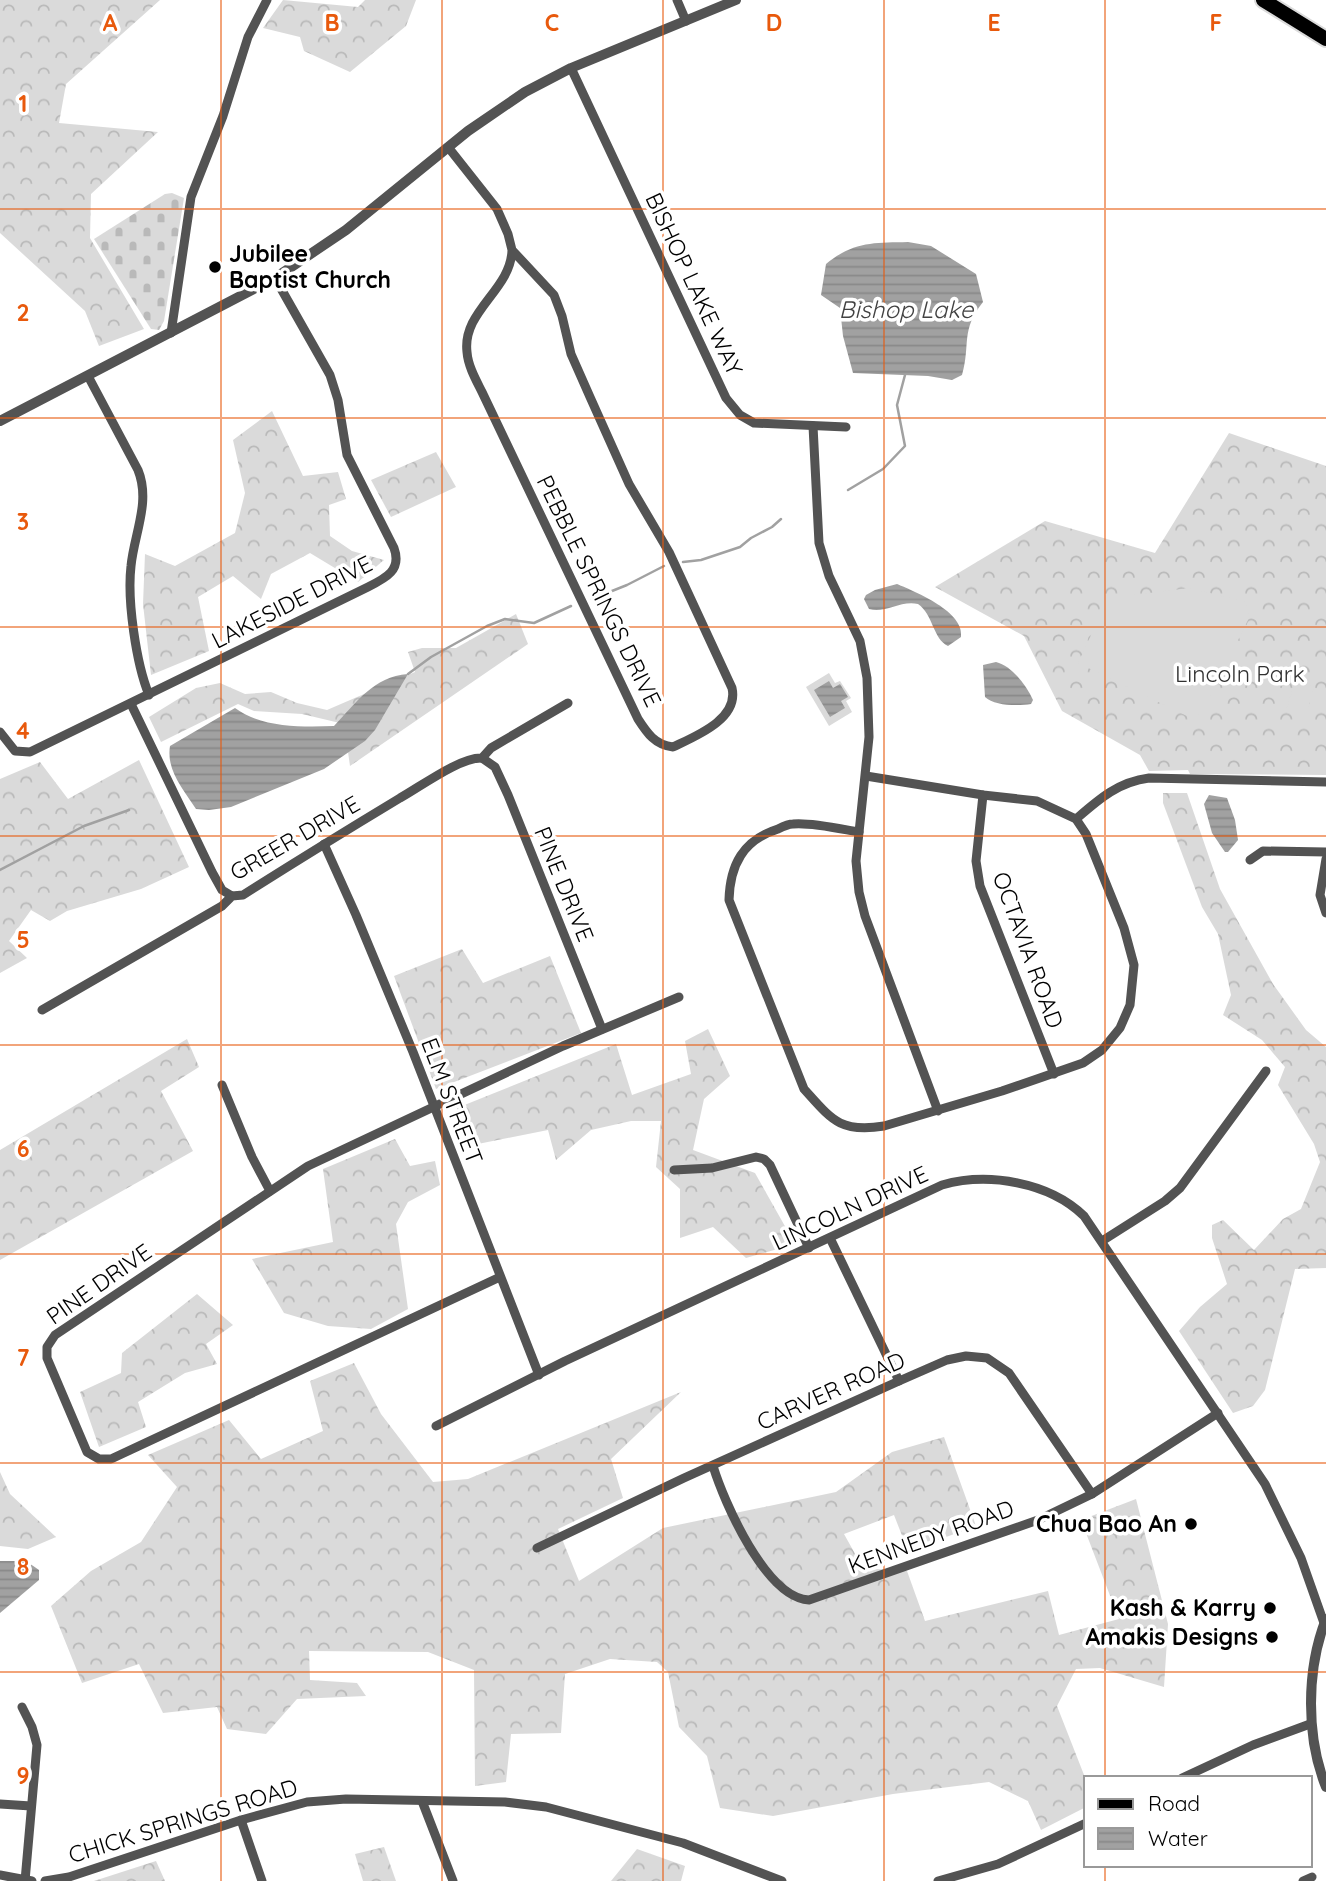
<svg xmlns="http://www.w3.org/2000/svg" width="1326" height="1881" font-family="Quicksand,sans-serif">
<style>
.forest{fill:url(#forest-crowns)}
.cemetery{fill:url(#cemetery-stones)}
.pitch{fill:#dadada}
.water{fill:url(#water-rules)}
.lines{fill:none;stroke-linecap:round;stroke-linejoin:round}
.stream{stroke:#a1a1a1;stroke-width:2.5}
.primary-casing{stroke:#dbdbdb;stroke-width:18}
.minor{stroke:#535353;stroke-width:9}
.tertiary{stroke:#535353;stroke-width:10}
.primary{stroke:#000;stroke-width:14}
.grid{fill:none;stroke:#e8590c;stroke-width:2;stroke-opacity:0.55}
.poi-dot{fill:#000;stroke:#fff;stroke-width:2.5}
.labels{text-anchor:middle;stroke-width:7;stroke-linejoin:round;paint-order:stroke}
.poi-label{font-size:23px;font-weight:bold;fill:#000;stroke:#fff;text-anchor:end}
.street-label{font-size:23px;fill:#000;stroke:#fff}
.park-label{font-size:23px;fill:#313131;stroke:#fff}
.water-label{font-size:24px;font-style:italic;fill:#424242;stroke:#fff}
.grid-label{font-size:23px;text-anchor:middle;font-weight:bold;fill:#e8590c;stroke:#fff;stroke-width:7;stroke-linejoin:round;paint-order:stroke}
</style>
<defs>
<pattern id="forest-crowns" width="20" height="18" patternUnits="userSpaceOnUse" patternTransform="scale(1.75)"><rect width="20" height="18" fill="#dadada"/><path d="M2 6a3 3 0 1 1 6 0M12 15a3 3 0 1 1 6 0" fill="none" stroke="#b9b9b9"/></pattern>
<pattern id="cemetery-stones" width="16" height="16" patternUnits="userSpaceOnUse" patternTransform="scale(1.75)"><rect width="16" height="16" fill="#dadada"/><path d="M2 7V4a2 2 0 0 1 4 0v3zM10 15v-3a2 2 0 0 1 4 0v3z" fill="#b9b9b9"/></pattern>
<pattern id="water-rules" width="6" height="5" patternUnits="userSpaceOnUse" patternTransform="scale(1.75)"><rect width="6" height="5" fill="#a1a1a1"/><path d="M0 2.5h6" fill="none" stroke="#898989"/></pattern>
</defs>
<rect width="100%" height="100%" fill="#fff"/>
<g class="forest">
<polygon points="0,0 160,0 66,84 59,123 158,132 91,194 90,238 144,329 99,346 85,311 0,233"/>
<polygon points="283,0 358,7 365,0 416,0 406,26 350,72 304,51 300,37 263,28"/>
<polygon points="272,411 303,476 338,472 346,499 329,505 330,536 352,551 384,560 358,582 310,553 271,574 261,599 233,576 198,597 209,651 151,675 143,604 145,554 175,566 235,533 245,493 233,440"/>
<polygon points="1229,433 1326,466 1326,775 1190,774 1188,770 1149,771 1140,755 1062,711 1024,636 935,587 1045,521 1155,553"/>
<polygon points="436,452 456,487 391,517 371,480"/>
<polygon points="516,614 528,644 350,766 344,724 302,714 254,711 238,704 161,742 149,717 196,688 220,683 245,694 271,692 297,703 327,710 415,672 408,652 422,648 456,648"/>
<polygon points="139,760 189,867 141,889 67,911 50,921 31,910 9,941 27,958 0,973 0,779 40,762 68,799"/>
<polygon points="1163,793 1187,793 1220,889 1273,984 1306,1030 1326,1047 1326,1268 1295,1269 1265,1390 1253,1406 1233,1413 1179,1331 1200,1307 1227,1284 1212,1238 1212,1225 1223,1220 1254,1250 1283,1219 1301,1209 1320,1162 1314,1144 1278,1085 1285,1067 1262,1040 1223,1015 1231,995 1218,934 1202,907 1163,803"/>
<polygon points="462,949 483,983 550,956 581,1033 436,1089 394,976"/>
<polygon points="708,1029 730,1076 704,1099 693,1150 755,1173 795,1244 746,1258 713,1227 680,1238 680,1189 656,1167 661,1121 631,1121 591,1130 556,1160 548,1130 468,1146 457,1108 616,1044 632,1095 691,1074 685,1041"/>
<polygon points="187,1039 199,1067 161,1091 193,1151 0,1260 0,1150"/>
<polygon points="395,1139 410,1166 435,1161 440,1185 408,1202 396,1224 408,1309 371,1329 328,1326 284,1313 252,1259 333,1242 323,1169"/>
<polygon points="197,1294 233,1325 206,1344 217,1364 185,1373 138,1402 146,1427 99,1447 80,1392 121,1373 122,1353"/>
<polygon points="354,1363 381,1414 433,1482 468,1479 681,1392 611,1459 623,1498 558,1529 579,1581 663,1528 836,1492 892,1452 944,1437 976,1526 908,1551 894,1515 844,1534 863,1568 907,1571 925,1621 1048,1591 1059,1635 1119,1619 1081,1520 1136,1499 1168,1624 1164,1687 1100,1668 1076,1669 1057,1706 1086,1780 1086,1807 1041,1830 1028,1801 989,1782 893,1794 773,1816 720,1808 707,1756 679,1727 668,1672 657,1662 610,1659 565,1674 561,1733 511,1734 506,1782 475,1786 474,1670 428,1652 309,1651 310,1680 357,1683 366,1696 297,1699 266,1734 227,1729 217,1707 163,1713 139,1664 82,1683 51,1606 91,1571 141,1542 177,1487 148,1455 229,1420 261,1459 323,1431 310,1381"/>
<polygon points="0,1472 10,1494 56,1537 28,1549 0,1546"/>
<polygon points="384,1847 396,1881 363,1881 355,1854"/>
<polygon points="637,1849 685,1866 681,1881 611,1881"/>
<polygon points="156,1861 165,1881 94,1881"/>
</g>
<polygon class="cemetery" points="172,193 184,198 164,321 159,330 151,329 94,239 165,194"/>
<g class="pitch">
<polygon points="1189,588 1246,602 1249,618 1202,713 1191,718 1078,663 1098,620 1126,596"/>
<polygon points="829,673 835,683 840,681 851,698 846,701 852,712 829,726 806,687"/>
<polygon points="1295,681 1314,687 1306,717 1286,711"/>
</g>
<g class="water">
<path d="M908 242 931 246 976 274 983 302C960 331 971 344 962 375L952 380 928 376 853 373 843 336 840 308 821 295 826 264C854 241 874 243 908 242Z"/>
<path d="M897 584C916 592 965 612 961 637L948 646C933 639 933 614 918 604 900 600 885 614 869 609L864 599 866 595 875 590Z"/>
<path d="M996 662C1012 666 1026 685 1033 700L1031 704C1018 706 994 706 985 697L983 665Z"/>
<path d="M408 674 375 730 365 741 324 769 231 807 209 810 196 809C183 789 166 770 170 746L235 708C262 728 302 727 334 726 357 702 373 677 408 674Z"/>
<polygon points="829,681 833,688 840,684 848,697 841,701 845,708 830,717 814,690"/>
<polygon points="1209,795 1227,798 1235,820 1238,840 1228,852 1225,852 1212,833 1204,804"/>
<polygon points="0,1561 26,1561 39,1570 39,1580 0,1613"/>
</g>
<g class="lines">
<g class="stream">
<polyline points="848,490 883,469 905,446 897,405 905,375"/>
<polyline points="683,562 701,560 740,547 751,538 772,527 781,519"/>
<polyline points="592,599 627,585 664,566"/>
<polyline points="408,674 431,657 487,626 505,619 534,623 571,606"/>
<polyline points="0,870 84,826 129,810"/>
</g>
<defs>
<polyline id="primary" points="1263,0 1326,39"/>
</defs>
<use href="#primary" class="primary-casing"/>
<g class="minor">
<polyline points="677,0 686,21"/>
<polyline points="571,68 726,398 740,415 754,423 846,427"/>
<path d="M448 147 497 209 508 234 512 250 554 295 562 316 571 354 590 397 629 484 669 552 732 688C739 719 696 736 673 747 655 745 647 733 638 719L482 392C476 380 468 366 467 352 462 311 511 290 512 250"/>
<polyline points="171,333 191,197 223,116 248,37 267,0"/>
<path d="M88 376 138 470C151 502 134 534 131 566 127 600 136 663 149 695"/>
<polyline points="813,426 819,543 829,576 860,641 867,678 869,737 856,861 859,892 865,916 938,1111"/>
<polyline points="131,704 212,872 222,890 232,896"/>
<path d="M0 732 15 751 30 752 368 587C386 578 402 570 394 548L347 455 338 400 330 375 275 278"/>
<polyline points="482,758 495,767 508,795 602,1029"/>
<polyline points="983,795 976,861 980,886 1054,1074"/>
<path d="M1076 819C1099 799 1118 782 1149 778L1326 782"/>
<path d="M859 832C841 829 810 822 793 824 788 824 782 827 778 829 743 840 730 865 729 900L804 1089C832 1120 840 1133 884 1126L1002 1091 1083 1063 1102 1050 1120 1028 1130 1005 1134 965 1124 928 1086 834 1076 819 1037 801 983 795 866 776"/>
<polyline points="324,844 356,915 413,1052 539,1375"/>
<polyline points="1326,859 1320,895 1326,913"/>
<polyline points="1250,860 1263,851 1326,852"/>
<path d="M42 1010 222 906 232 896 243 895C295 862 347 830 400 798 420 787 460 757 482 758L491 748 568 703"/>
<polyline points="222,1085 252,1157 270,1191"/>
<polyline points="674,1170 712,1168 756,1157 764,1159 770,1165 809,1248"/>
<polyline points="830,1238 899,1381"/>
<polyline points="1102,1241 1165,1201 1180,1188 1266,1071"/>
<polyline points="500,1277 111,1459 99,1459 87,1452 47,1358 47,1347 55,1335 308,1166 563,1046 679,997"/>
<path d="M436 1426 565 1361 942 1185C988 1172 1049 1182 1084 1216L1265 1484 1301 1558 1324 1623"/>
<path d="M713 1466C724 1502 766 1598 809 1600L1038 1520 1092 1494 1218 1413"/>
<polyline points="537,1548 684,1478 899,1381 947,1360 966,1356 987,1358 1009,1373 1092,1494"/>
<polyline points="22,1707 32,1727 37,1745 25,1881"/>
<polyline points="1182,1778 1253,1745 1310,1724"/>
<polyline points="422,1801 453,1881"/>
<polyline points="0,1804 31,1806"/>
<polyline points="241,1820 262,1881"/>
<polyline points="0,1875 32,1881"/>
<polyline points="45,1881 69,1877 241,1820 307,1802 346,1799 505,1802 546,1807 683,1843 782,1881"/>
<polyline points="938,1881 998,1864 1086,1823"/>
<polyline points="1303,1881 1312,1877"/>
</g>
<g class="tertiary">
<polyline points="0,421 275,278 346,230 468,131 525,92 571,68 736,0"/>
<path d="M1326 1619C1306 1670 1306 1737 1326 1787"/>
</g>
<use href="#primary" class="primary"/>
</g>
<path class="grid" d="M221 0V1881M442 0V1881M663 0V1881M884 0V1881M1105 0V1778M0 209H1326M0 418H1326M0 627H1326M0 836H1326M0 1045H1326M0 1254H1326M0 1463H1326M0 1672H1326M1105 1865V1881"/>
<g class="poi-dot">
<circle cx="215" cy="267" r="7"/>
<circle cx="1191" cy="1524" r="7"/>
<circle cx="1270" cy="1608" r="7"/>
<circle cx="1272" cy="1637" r="7"/>
</g>
<g class="labels">
<g class="poi-label">
<text x="229" y="262" text-anchor="start">Jubilee<tspan x="229" dy="26">Baptist Church</tspan></text>
<text x="1177" y="1532">Chua Bao An</text>
<text x="1256" y="1616">Kash &amp; Karry</text>
<text x="1258" y="1645">Amakis Designs</text>
</g>
<g class="street-label">
<text transform="translate(694 284) rotate(65)" y="8">BISHOP LAKE WAY</text>
<text transform="translate(599 591) rotate(64)" y="8">PEBBLE SPRINGS DRIVE</text>
<text transform="translate(292 602) rotate(-27)" y="8">LAKESIDE DRIVE</text>
<text transform="translate(295 838) rotate(-30)" y="8">GREER DRIVE</text>
<text transform="translate(564 884) rotate(68)" y="8">PINE DRIVE</text>
<text transform="translate(1028 950) rotate(70)" y="8">OCTAVIA ROAD</text>
<text transform="translate(452 1101) rotate(69)" y="8">ELM STREET</text>
<text transform="translate(850 1208) rotate(-25)" y="8">LINCOLN DRIVE</text>
<text transform="translate(99 1284) rotate(-35)" y="8">PINE DRIVE</text>
<text transform="translate(831 1391) rotate(-24)" y="8">CARVER ROAD</text>
<text transform="translate(931 1537) rotate(-20)" y="8">KENNEDY ROAD</text>
<text transform="translate(183 1821) rotate(-17)" y="8">CHICK SPRINGS ROAD</text>
</g>
<g class="park-label">
<text x="1240" y="682">Lincoln Park</text>
</g>
<g class="water-label">
<text x="906" y="318">Bishop Lake</text>
</g>
</g>
<g class="grid-label">
<text x="110" y="31">A</text>
<text x="332" y="31">B</text>
<text x="552" y="31">C</text>
<text x="774" y="31">D</text>
<text x="994" y="31">E</text>
<text x="1216" y="31">F</text>
<text x="23" y="112">1</text>
<text x="23" y="321">2</text>
<text x="23" y="530">3</text>
<text x="23" y="739">4</text>
<text x="23" y="948">5</text>
<text x="23" y="1157">6</text>
<text x="23" y="1366">7</text>
<text x="23" y="1575">8</text>
<text x="23" y="1784">9</text>
</g>
<rect x="1084" y="1776" width="228" height="91" fill="#ffffff" stroke="#999999" stroke-width="2"/>
<rect x="1098" y="1799" width="35" height="10" fill="#000000" stroke="#999999" stroke-width="2"/>
<text x="1148" y="1811" font-size="21" fill="#000000">Road</text>
<rect x="1098" y="1828" width="35" height="21" fill="url(#water-rules)" stroke="#999999" stroke-width="2"/>
<text x="1148" y="1846" font-size="21" fill="#000000">Water</text>
</svg>
